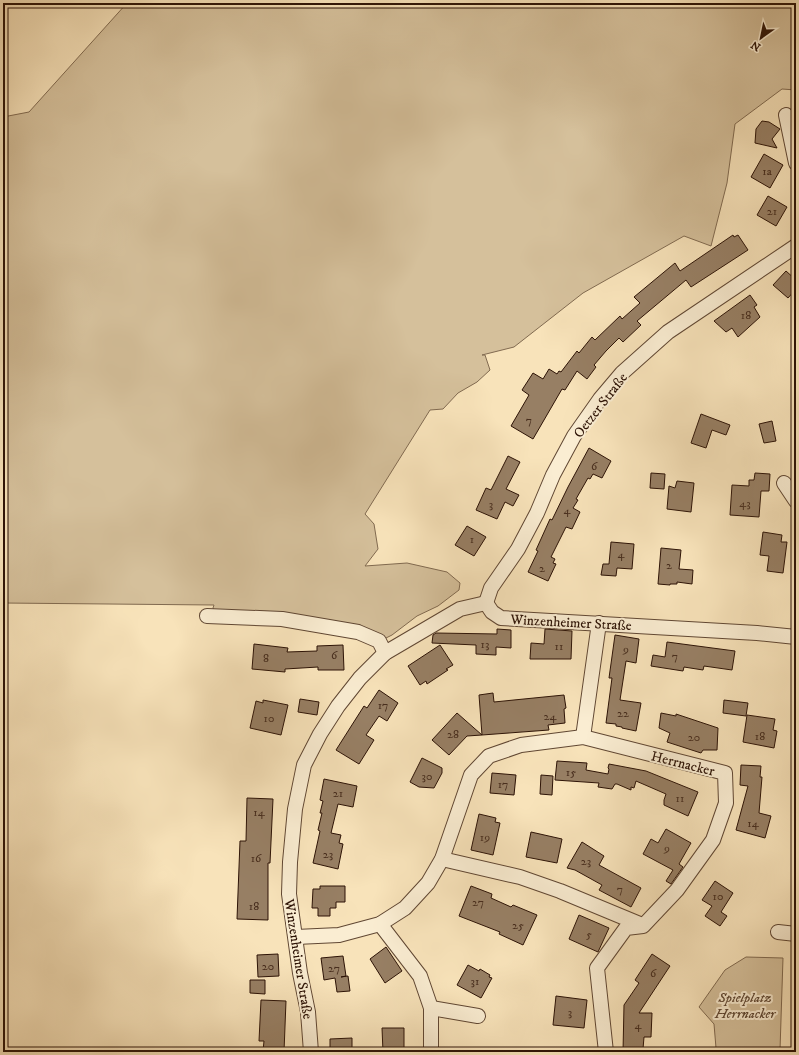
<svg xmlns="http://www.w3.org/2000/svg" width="799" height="1055" font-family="'IM FELL DW Pica',serif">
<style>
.green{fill:#d5c09b;stroke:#816a50}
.building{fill:#977f64;stroke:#2d1306}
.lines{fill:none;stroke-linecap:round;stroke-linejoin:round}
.minor-casing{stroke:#604733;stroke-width:16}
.minor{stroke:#faedd2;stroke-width:14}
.labels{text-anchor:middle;stroke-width:4;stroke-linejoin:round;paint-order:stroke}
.number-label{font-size:12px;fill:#482e1e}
.street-label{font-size:14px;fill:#2d1306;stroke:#faedd2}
.park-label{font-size:14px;font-style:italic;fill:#5f4733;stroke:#faedd2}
</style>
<rect width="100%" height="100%" fill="#f8e3ba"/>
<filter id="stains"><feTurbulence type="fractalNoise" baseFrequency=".005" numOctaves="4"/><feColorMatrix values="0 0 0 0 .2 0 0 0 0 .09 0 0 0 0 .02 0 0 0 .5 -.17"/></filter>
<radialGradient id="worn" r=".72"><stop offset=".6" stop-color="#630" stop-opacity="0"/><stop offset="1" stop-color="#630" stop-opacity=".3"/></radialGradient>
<g class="green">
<polygon points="127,3 796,3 796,90 782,89 735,124 727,183 711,246 684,236 583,293 514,347 482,355 485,355 490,370 477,382 458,393 443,409 430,410 365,514 374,524 378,549 365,566 407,563 447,572 460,583 459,590 438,606 417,616 392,635 386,638 377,635 215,615 213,608 214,605 3,603 3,117 29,112"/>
<polygon points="746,957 783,958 780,1050 716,1048 714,1024 699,1007 725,970"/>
</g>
<g class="building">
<polygon points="762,121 769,122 780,129 772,139 777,148 755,143 756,129"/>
<polygon points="764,154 783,165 770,188 751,177"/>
<polygon points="768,196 787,207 776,226 757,215"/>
<polygon points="733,235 734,237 738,235 748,250 691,287 686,280 637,321 641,325 623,342 619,338 606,351 594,365 596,367 587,379 577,371 565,390 562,389 533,439 511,426 529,395 522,390 533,373 543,379 549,369 557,374 559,371 561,372 577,351 579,353 592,337 595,340 620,316 622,319 640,303 634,297 675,263 680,271"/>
<polygon points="786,271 796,280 796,289 788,298 773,285"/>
<polygon points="750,295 757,305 754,307 760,317 738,337 732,328 726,332 714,321"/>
<polygon points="701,414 730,425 726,435 712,430 706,448 691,443"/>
<polygon points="772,421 776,441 764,443 759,424"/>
<polygon points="589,448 611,461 602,478 593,474 590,479 588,478 576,499 578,500 573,508 580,512 572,529 566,527 551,557 555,559 553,563 556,564 548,581 528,572 538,551 536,550 550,519 552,520 568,487"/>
<polygon points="508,456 520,462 506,489 519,495 513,506 505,502 497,519 476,510 486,488 491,490"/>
<polygon points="651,473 665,474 664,489 650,488"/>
<polygon points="755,473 770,474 769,491 761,491 759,517 730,515 732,485 749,486 749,480 754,480"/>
<polygon points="677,481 694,483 691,512 667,509 669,486 675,488"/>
<polygon points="467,526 486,537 474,556 455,545"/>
<polygon points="763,532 782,535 781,542 787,542 783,573 767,571 769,556 760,555"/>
<polygon points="611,542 634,544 632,569 617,568 616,576 601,575 603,564 609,564"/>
<polygon points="661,548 681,550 679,569 693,570 692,584 677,582 677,584 670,584 670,585 658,584"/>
<polygon points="497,629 511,630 511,648 496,647 496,655 476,654 476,645 432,643 433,635 436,633 497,634"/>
<polygon points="545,629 572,631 571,659 530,659 531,643 544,644"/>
<polygon points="615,635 639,639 636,663 626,661 620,700 641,703 636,731 622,728 622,727 616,726 616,724 606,723 612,678 609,678"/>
<polygon points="667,642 735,651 732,670 704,666 703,670 684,667 683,671 651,666 653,655 665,657"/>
<polygon points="254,644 288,648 287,652 317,651 317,646 343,645 344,670 318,670 318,667 285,669 285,672 252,669"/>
<polygon points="440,645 453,665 446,669 448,670 427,684 426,681 420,685 408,666"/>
<polygon points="379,690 398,703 387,721 379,716 366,735 374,740 359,764 336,750 364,706 367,708"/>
<polygon points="493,693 494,702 564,695 566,708 564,709 565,723 548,725 549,730 482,735 479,695"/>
<polygon points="300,699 319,702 317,715 298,712"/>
<polygon points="263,700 288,705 281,735 250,728 256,701 263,703"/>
<polygon points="724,700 748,703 746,716 723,713"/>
<polygon points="457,713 482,735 467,736 449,755 432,740"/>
<polygon points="661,713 676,716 676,714 718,728 717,750 703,750 701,753 667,742 670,733 659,728"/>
<polygon points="747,715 775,719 773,730 777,731 774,748 743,742"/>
<polygon points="422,758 442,768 442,773 434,788 419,787 410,782"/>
<polygon points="557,761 587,763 586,770 608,774 609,769 608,768 609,764 646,771 698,792 688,816 664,805 664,800 666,794 636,781 634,788 631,787 631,790 617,784 615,784 612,789 598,787 599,783 555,780"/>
<polygon points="741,765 761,766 760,777 762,777 759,813 771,816 765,838 736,830 748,786 740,785"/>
<polygon points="492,773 516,775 514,795 490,793"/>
<polygon points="541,775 553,776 552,795 540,794"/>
<polygon points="324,779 357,786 353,807 338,804 331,833 341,835 339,843 343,844 338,869 313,863 320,831 318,830 322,813 320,813 323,801 320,800"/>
<polygon points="247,798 273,799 270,863 268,863 268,920 237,919 240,841 246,841"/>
<polygon points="479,814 496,818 495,822 500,823 493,855 471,850"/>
<polygon points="666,829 691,843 679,864 683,867 671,884 666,881 673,870 643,854 651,839 658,843"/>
<polygon points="531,832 562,839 557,863 526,857"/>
<polygon points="582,842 604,856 599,865 641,888 631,907 599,890 602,885 575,870 567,868"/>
<polygon points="715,881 733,893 721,912 727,916 720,926 705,916 712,906 702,900"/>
<polygon points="320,886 345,886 345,902 336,902 336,908 330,908 330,916 318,916 318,908 312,908 313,889 320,889"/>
<polygon points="471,886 492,894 491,898 511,907 513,905 537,915 523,945 499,934 500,932 459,916"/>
<polygon points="579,915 609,928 598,952 569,939"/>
<polygon points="386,947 402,971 385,983 370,959"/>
<polygon points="278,954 279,976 258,977 257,955"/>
<polygon points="652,954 670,966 639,1013 652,1013 651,1037 644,1037 643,1049 637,1049 637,1052 623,1052 624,1005 639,983 635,980"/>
<polygon points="343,956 346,976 341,977 348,976 350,991 337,992 335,978 324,980 321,958"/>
<polygon points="468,965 479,971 480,969 490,975 489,977 492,978 481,998 457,985"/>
<polygon points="250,980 265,980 265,994 250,993"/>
<polygon points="556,996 587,1000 584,1028 553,1025"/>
<polygon points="261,1000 286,1001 284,1052 263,1051 264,1041 259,1041"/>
<polygon points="382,1028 404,1028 404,1052 383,1052"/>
<polygon points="352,1038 352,1052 330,1052 330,1039"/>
</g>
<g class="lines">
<defs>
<g id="minor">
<polyline points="786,115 796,163"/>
<polyline points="784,483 796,501"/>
<polyline points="486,603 491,588 518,549 537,513 553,475 574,436 600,399 622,373 668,332 796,246"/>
<polyline points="486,603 492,612 501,618 757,633 796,637"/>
<polyline points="207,616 282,619 358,632 379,641 385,653"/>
<polyline points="583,737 599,623"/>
<polyline points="442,859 520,877 560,891 642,925"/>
<polyline points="380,924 420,976 431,1008 431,1052"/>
<polyline points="778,932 796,934"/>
<polyline points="296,937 339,935 380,924 405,908 428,883 442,859 471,775 489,756 521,745 583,737 725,773 726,803 713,840 677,890 643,926 626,928 597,968 606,1052"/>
<polyline points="431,1008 478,1016"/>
<polyline points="311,1052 308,1012 300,973 289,894 290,862 295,809 304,765 320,734 338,706 360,678 385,653 460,609 486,603"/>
</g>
</defs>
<use href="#minor" class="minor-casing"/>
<use href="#minor" class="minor"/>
</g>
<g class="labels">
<g class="number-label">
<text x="767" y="175">1a</text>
<text x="772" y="215">21</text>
<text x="746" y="319">18</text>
<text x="529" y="424">7</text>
<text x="594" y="470">6</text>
<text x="745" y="507">43</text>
<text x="491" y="508">3</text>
<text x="567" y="514">4</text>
<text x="472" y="543">1</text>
<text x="621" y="558">4</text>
<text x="669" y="569">2</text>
<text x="542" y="572">2</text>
<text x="485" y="648">13</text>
<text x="559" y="650">11</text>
<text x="626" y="653">9</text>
<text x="334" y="659">6</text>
<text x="675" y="660">7</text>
<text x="266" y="662">8</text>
<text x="383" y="709">17</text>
<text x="623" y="717">22</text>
<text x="550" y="720">24</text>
<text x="269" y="722">10</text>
<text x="453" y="738">28</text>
<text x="760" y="740">18</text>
<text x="694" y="741">20</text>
<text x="571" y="776">15</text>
<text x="427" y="780">30</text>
<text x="503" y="788">17</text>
<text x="338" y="797">21</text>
<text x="680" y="802">11</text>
<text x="259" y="816">14</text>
<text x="753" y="827">14</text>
<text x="485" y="841">19</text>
<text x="667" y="852">9</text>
<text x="328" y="858">23</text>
<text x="256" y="862">16</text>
<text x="586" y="865">23</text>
<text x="620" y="893">7</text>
<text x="718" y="900">10</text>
<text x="478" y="906">27</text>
<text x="254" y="910">18</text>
<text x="518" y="929">25</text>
<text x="589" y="938">5</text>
<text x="268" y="970">20</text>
<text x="334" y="972">27</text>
<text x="653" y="977">6</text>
<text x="475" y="985">31</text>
<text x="570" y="1016">3</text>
<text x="638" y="1029">4</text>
</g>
<g class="street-label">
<text transform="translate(600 405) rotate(-52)" y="5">Oetzer Straße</text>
<text transform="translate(571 622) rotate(3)" y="5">Winzenheimer Straße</text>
<text transform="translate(683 763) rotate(14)" y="5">Herrnacker</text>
<text transform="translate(299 959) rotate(81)" y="5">Winzenheimer Straße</text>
</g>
<g class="park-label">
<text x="745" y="1002">Spielplatz<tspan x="745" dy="16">Herrnacker</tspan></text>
</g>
</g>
<rect width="799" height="1055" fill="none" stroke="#f8e3ba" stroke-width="16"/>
<rect x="4" y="4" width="791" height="1047" fill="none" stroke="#2d1306" stroke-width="2"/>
<rect x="8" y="8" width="783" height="1039" fill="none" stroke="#2d1306"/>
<g transform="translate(761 38) rotate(213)" stroke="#faedd2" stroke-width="3" paint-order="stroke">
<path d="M0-3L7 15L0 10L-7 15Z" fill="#2d1306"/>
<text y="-6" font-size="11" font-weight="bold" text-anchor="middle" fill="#2d1306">N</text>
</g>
<rect width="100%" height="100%" filter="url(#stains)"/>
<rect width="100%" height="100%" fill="url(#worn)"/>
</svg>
